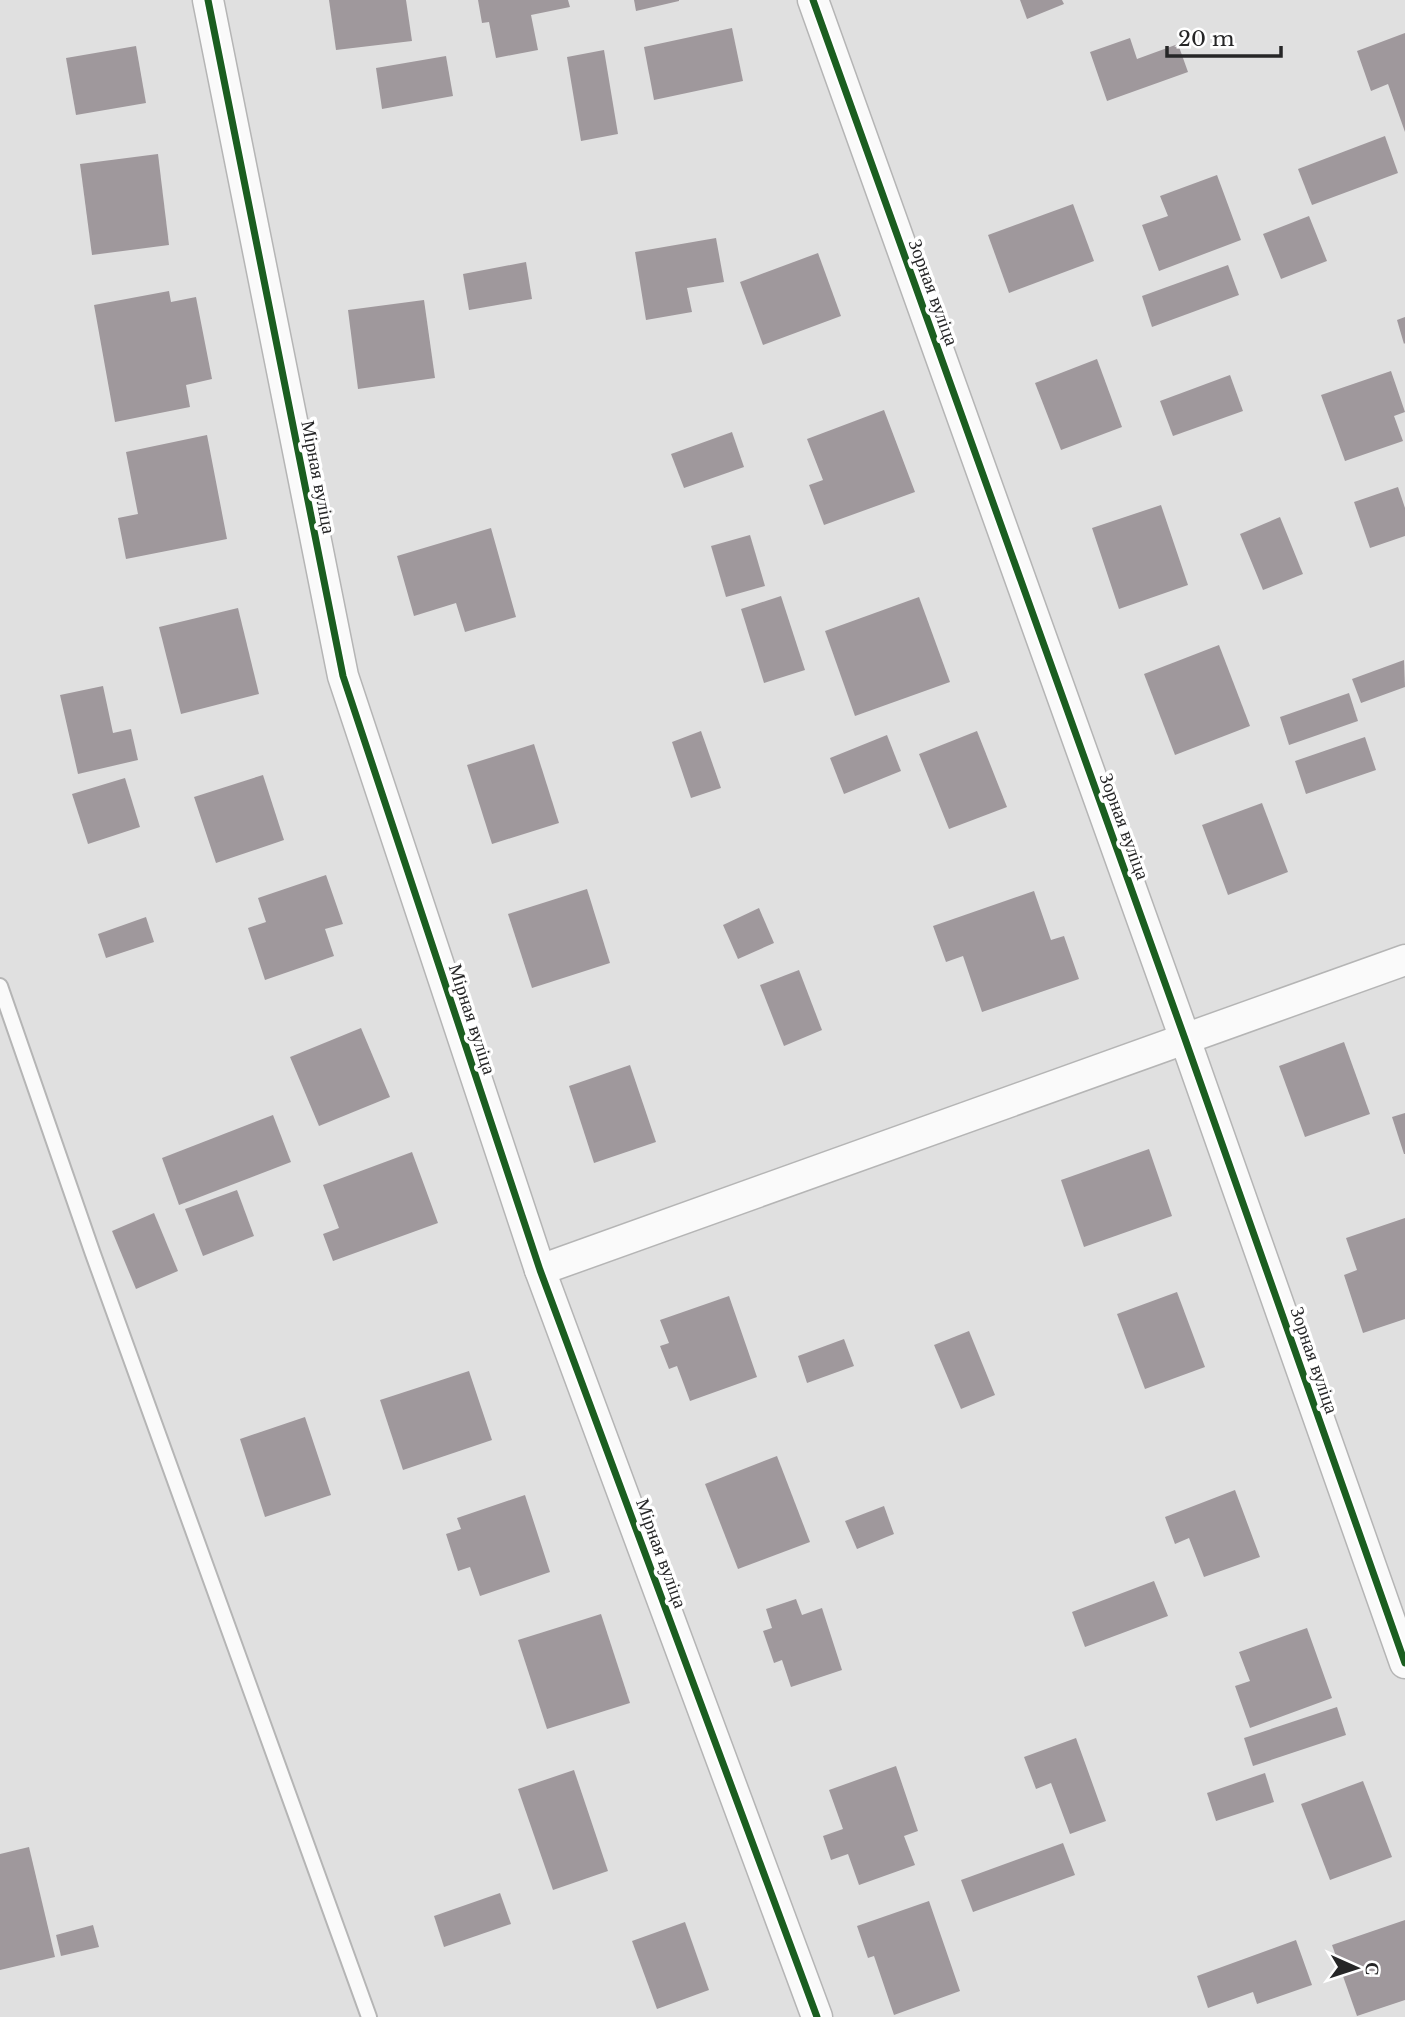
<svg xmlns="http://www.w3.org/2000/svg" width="1405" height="2017" font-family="'Libre Baskerville',serif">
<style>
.building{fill:#9f989c}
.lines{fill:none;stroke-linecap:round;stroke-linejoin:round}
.service-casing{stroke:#b5b5b5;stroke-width:18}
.minor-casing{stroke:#b5b5b5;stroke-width:33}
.service{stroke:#fafafa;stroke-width:14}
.minor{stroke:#fafafa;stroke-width:30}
.cycleway-casing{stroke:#fff;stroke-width:11}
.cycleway{stroke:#1b5e20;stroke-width:7}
.labels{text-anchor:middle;stroke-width:7;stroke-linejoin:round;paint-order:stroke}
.street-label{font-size:19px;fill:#262627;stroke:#fff}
</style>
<rect width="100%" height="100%" fill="#e0e0e0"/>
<g class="building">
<polygon points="329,0 406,0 412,41 336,50"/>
<polygon points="478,0 568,0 570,7 531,15 538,50 496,58 489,22 482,23"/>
<polygon points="634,0 679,0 679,1 636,11"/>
<polygon points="1020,0 1062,0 1064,4 1027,19"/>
<polygon points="732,28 743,81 654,100 644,47"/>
<polygon points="1405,33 1405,132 1388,84 1371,91 1357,51"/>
<polygon points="1130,38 1137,59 1178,44 1188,72 1107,101 1090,52"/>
<polygon points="136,46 146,103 76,115 66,58"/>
<polygon points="604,50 618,134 581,141 567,57"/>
<polygon points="446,56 453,96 382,109 376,68"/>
<polygon points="1385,136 1398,173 1312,205 1298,169"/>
<polygon points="158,154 169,245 92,255 80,164"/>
<polygon points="1217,175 1241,240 1159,271 1142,225 1168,216 1160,196"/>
<polygon points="1073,204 1094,261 1009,293 988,235"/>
<polygon points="1309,216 1327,261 1281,279 1263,234"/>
<polygon points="716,238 724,282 687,288 692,312 646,320 635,252"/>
<polygon points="818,253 841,316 763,345 740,282"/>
<polygon points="526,262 532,299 469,310 463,274"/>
<polygon points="1228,265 1239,295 1152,327 1142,296"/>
<polygon points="169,291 171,302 196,297 212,379 186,385 190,407 115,422 94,305"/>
<polygon points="424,300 435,378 358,389 348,310"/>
<polygon points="1405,317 1405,343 1404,344 1397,320"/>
<polygon points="1097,359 1122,427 1061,450 1035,383"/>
<polygon points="1391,371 1405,412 1394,416 1403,441 1345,461 1321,395"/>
<polygon points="1230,375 1243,411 1173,436 1160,401"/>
<polygon points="884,410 915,492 824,525 809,485 823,480 807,439"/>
<polygon points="732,432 744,467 684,488 671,454"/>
<polygon points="207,435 227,539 126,559 118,518 138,514 126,452"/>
<polygon points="1398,487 1405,508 1405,536 1370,548 1354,502"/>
<polygon points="1161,505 1188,585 1119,609 1092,528"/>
<polygon points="1280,517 1303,574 1263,590 1240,534"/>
<polygon points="491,528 516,617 465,632 456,603 414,616 397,556"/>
<polygon points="750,535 765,586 726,597 711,546"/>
<polygon points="781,596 805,670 764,683 741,609"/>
<polygon points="919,597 950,682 855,716 825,631"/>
<polygon points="238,608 259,694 181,714 159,627"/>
<polygon points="1219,645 1250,726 1175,755 1144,674"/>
<polygon points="1404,660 1405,687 1361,703 1352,679"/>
<polygon points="103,686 113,733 131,729 138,760 78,774 60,695"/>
<polygon points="1349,693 1358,721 1289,745 1280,717"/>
<polygon points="701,731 721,788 691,798 672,742"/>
<polygon points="977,731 1007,807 949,829 919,754"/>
<polygon points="887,735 901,771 844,794 830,758"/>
<polygon points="1365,737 1376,770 1306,794 1295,761"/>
<polygon points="534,744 559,823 492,844 467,765"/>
<polygon points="263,775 284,840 216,863 194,797"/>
<polygon points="125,778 140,827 88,844 72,794"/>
<polygon points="1262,803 1288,872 1228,895 1202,825"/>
<polygon points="326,875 343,924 325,929 334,956 265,980 248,928 266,922 258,898"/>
<polygon points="587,889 610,963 532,988 508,914"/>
<polygon points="1034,891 1051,940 1064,936 1079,979 982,1012 963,956 946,962 933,926"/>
<polygon points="759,908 774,943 738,959 723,925"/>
<polygon points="146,917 154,942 106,958 98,934"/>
<polygon points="799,970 822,1030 784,1046 760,985"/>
<polygon points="361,1028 390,1097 319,1126 290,1057"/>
<polygon points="1344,1042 1370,1114 1305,1137 1279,1066"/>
<polygon points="630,1065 656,1142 594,1163 569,1086"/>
<polygon points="1405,1113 1405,1154 1404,1154 1392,1117"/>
<polygon points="273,1115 291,1162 179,1205 162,1158"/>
<polygon points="1149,1149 1172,1216 1084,1247 1061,1180"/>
<polygon points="412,1152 438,1223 333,1261 323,1234 339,1228 323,1185"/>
<polygon points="237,1190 254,1236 203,1256 185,1209"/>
<polygon points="154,1213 178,1271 136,1289 112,1231"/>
<polygon points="1405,1218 1405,1319 1363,1333 1344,1275 1357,1270 1346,1238"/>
<polygon points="1177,1292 1205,1367 1145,1389 1117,1314"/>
<polygon points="729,1296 757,1377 690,1401 677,1366 669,1369 660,1346 669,1343 660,1320"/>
<polygon points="969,1331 995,1395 961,1409 934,1345"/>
<polygon points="844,1339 854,1366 807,1383 798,1356"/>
<polygon points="469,1371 492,1440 403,1470 380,1400"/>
<polygon points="305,1417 331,1495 265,1517 240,1439"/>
<polygon points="777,1456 810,1542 738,1569 705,1484"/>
<polygon points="1235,1490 1260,1557 1204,1577 1189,1538 1175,1544 1165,1517"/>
<polygon points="525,1495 550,1572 480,1596 470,1567 458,1571 446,1534 461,1529 457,1518"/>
<polygon points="884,1506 894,1534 857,1549 845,1521"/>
<polygon points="1154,1581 1168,1616 1085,1647 1072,1612"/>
<polygon points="796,1599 802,1615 822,1608 842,1670 791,1687 782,1660 774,1663 763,1631 772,1628 766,1609"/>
<polygon points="601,1614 630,1703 547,1729 518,1640"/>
<polygon points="1307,1628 1332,1698 1250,1728 1235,1686 1250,1681 1239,1652"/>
<polygon points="1337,1707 1346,1735 1253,1766 1244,1738"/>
<polygon points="1076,1738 1106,1821 1070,1834 1051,1783 1036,1789 1024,1757"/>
<polygon points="896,1766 918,1831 904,1836 915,1865 859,1885 848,1854 831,1860 823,1836 843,1829 829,1790"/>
<polygon points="574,1770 608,1871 553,1890 518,1789"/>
<polygon points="1265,1773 1274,1802 1216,1821 1207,1793"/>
<polygon points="1363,1781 1392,1857 1330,1880 1301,1804"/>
<polygon points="1063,1843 1075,1875 973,1912 961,1880"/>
<polygon points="29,1847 55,1957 0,1970 0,1854"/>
<polygon points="500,1893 511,1924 444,1947 434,1916"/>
<polygon points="929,1901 960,1991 894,2015 874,1956 868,1958 857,1926"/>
<polygon points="1405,1920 1405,2000 1357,2016 1332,1945"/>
<polygon points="685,1922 709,1990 657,2009 632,1941"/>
<polygon points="93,1925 99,1947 61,1956 56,1935"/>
<polygon points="1296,1940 1312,1985 1257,2004 1253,1992 1208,2008 1197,1976"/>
</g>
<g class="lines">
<defs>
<polyline id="service" points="0,986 93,1254 369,2017"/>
<g id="minor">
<polyline points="208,0 343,676 540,1270 817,2017"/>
<polyline points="813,0 1185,1039 1405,1663"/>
<polyline points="540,1270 1405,960"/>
</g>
</defs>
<use href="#service" class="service-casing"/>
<use href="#minor" class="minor-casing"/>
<use href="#service" class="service"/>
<use href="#minor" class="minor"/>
<defs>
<g id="cycleway">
<polyline points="208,0 343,676 540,1270 817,2017"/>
<polyline points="813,0 1185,1039 1405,1663"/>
</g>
</defs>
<use href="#cycleway" class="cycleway-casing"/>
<use href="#cycleway" class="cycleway"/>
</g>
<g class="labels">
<g class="street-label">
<text transform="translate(934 292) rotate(70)" y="7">Зорная вуліца</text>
<text transform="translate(319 477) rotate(79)" y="7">Мірная вуліца</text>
<text transform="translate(1125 826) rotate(70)" y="7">Зорная вуліца</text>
<text transform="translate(473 1019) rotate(72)" y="7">Мірная вуліца</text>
<text transform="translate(1315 1360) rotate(71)" y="7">Зорная вуліца</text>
<text transform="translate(662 1553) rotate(70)" y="7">Мірная вуліца</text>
</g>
</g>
<g transform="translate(1356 1968) rotate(93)" stroke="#ffffff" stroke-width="5" paint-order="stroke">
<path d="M0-5L12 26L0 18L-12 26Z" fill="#262627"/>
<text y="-10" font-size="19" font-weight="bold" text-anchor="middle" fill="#262627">С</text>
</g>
<path d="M1167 46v10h114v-10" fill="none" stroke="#262627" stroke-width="3.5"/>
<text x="1178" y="46" font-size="21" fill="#262627" stroke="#ffffff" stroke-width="5" paint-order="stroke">20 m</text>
</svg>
